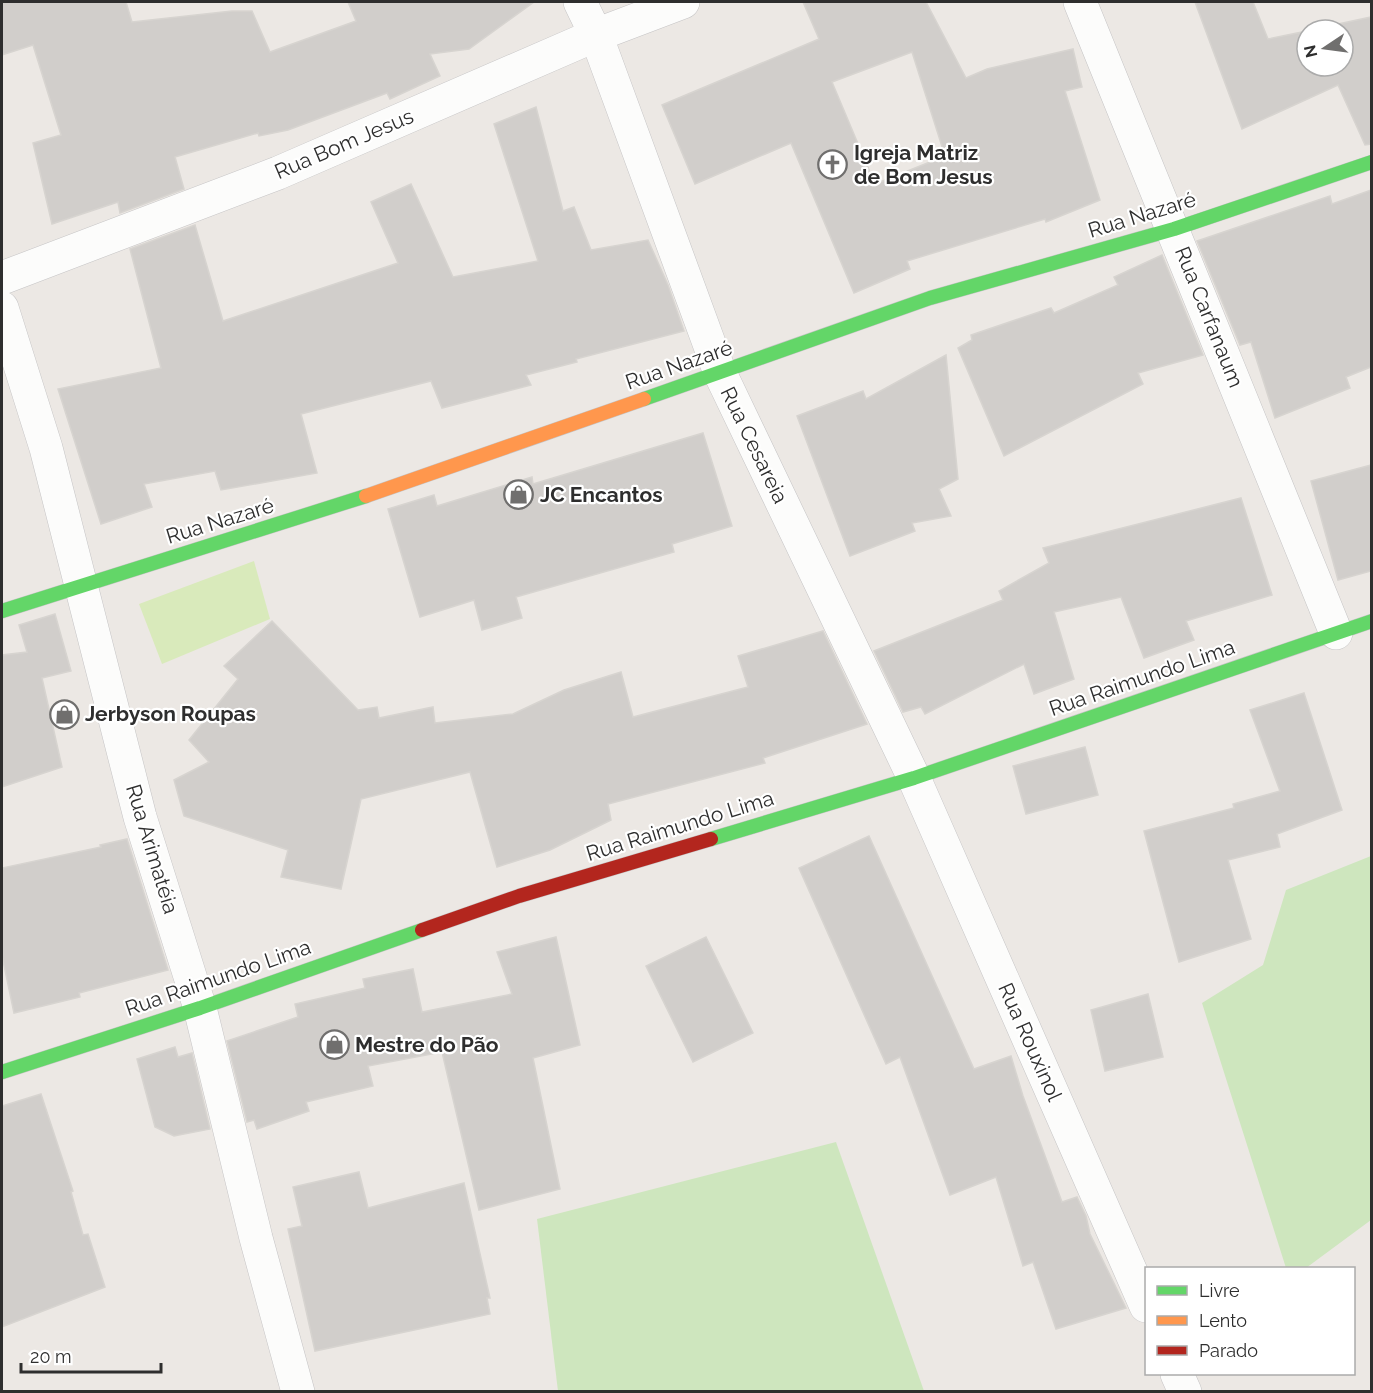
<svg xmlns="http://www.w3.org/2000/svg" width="1373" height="1393" font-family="Raleway,sans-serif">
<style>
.green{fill:#cee6be}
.pitch{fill:#d9eabb}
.building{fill:#d1cecb;stroke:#d7d4d0;stroke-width:1.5;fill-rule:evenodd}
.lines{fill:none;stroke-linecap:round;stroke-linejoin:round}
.street-casing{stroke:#c5c4c5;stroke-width:34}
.fast-casing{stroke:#c5c4c5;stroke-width:15}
.slow-casing{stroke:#c5c4c5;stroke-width:15}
.jam-casing{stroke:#c5c4c5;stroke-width:15}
.street{stroke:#fcfcfb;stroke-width:33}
.fast{stroke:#63d668;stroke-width:14}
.slow{stroke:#ff974d;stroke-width:14}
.jam{stroke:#b3261e;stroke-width:14}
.labels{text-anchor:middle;stroke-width:4.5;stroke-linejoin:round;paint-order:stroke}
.street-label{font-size:21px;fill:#2e2e2e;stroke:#fff}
.poi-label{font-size:21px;font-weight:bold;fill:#2e2e2e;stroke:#fff;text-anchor:start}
</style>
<rect width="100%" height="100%" fill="#ece8e4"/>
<g class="green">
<polygon points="1371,856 1371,1220 1306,1268 1286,1268 1202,1003 1263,965 1286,890"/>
<polygon points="836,1142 924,1391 558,1391 537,1219"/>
</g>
<polygon class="pitch" points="254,561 270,619 162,664 139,604"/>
<g class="building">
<polygon points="2,2 126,2 132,22 232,11 252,11 270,52 356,21 348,2 534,2 469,49 430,54 440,76 390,99 387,93 288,130 259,136 258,133 175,157 184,189 120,213 118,202 52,224 33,143 61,135 33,45 2,55"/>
<path d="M803 2H926L966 78 987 69 1073 49 1082 87 1065 91 1100 200 1046 222 1045 219 907 261 910 269 854 293 791 143 695 184 662 105 819 39ZM912 52 945 156 875 184 832 82Z"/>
<polygon points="1195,2 1253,2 1268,39 1307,31 1307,66 1343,66 1343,30 1310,30 1371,17 1371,144 1365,145 1338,85 1242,129"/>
<polygon points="536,107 563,211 574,207 591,250 648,240 668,285 684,331 576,359 577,362 526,375 531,385 442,408 431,381 301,414 317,473 221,490 215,471 144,484 152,507 101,524 58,389 161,368 130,249 195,225 223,321 398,263 371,202 411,184 453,277 538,261 494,124"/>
<polygon points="1371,190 1371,367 1346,377 1350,388 1275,418 1251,342 1240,345 1197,241 1330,196 1332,204"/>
<polygon points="1162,255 1203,355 1138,373 1143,384 1004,456 958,348 972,340 971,335 1051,308 1054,313 1118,285 1114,277"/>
<polygon points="946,355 958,479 939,489 951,516 912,523 915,531 850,556 797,416 863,391 866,399"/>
<polygon points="703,433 732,526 672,544 674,552 516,597 522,618 482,630 474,600 420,617 388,509 434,495 437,506 532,477 533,484"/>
<polygon points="1371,465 1371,571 1338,580 1311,481"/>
<polygon points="1241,498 1272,595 1186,621 1194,640 1144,658 1121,597 1054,612 1074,679 1034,694 1024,664 925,714 921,707 903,712 874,651 1003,600 999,591 1049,563 1043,548"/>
<polygon points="55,614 71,671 42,678 62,767 2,787 2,655 27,652 19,625"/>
<polygon points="272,621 358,710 377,707 379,718 433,707 435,723 513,714 564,690 621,672 633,717 748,687 738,656 823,631 867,724 763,758 765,763 608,804 611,820 550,850 497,867 470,772 361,799 341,889 281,877 288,850 184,816 174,780 209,762 189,740 238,679 224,666"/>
<polygon points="1304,693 1342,810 1277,834 1280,847 1228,860 1251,939 1179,962 1144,831 1234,808 1233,804 1280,791 1250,710"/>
<polygon points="1085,747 1098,795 1026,814 1013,766"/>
<polygon points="869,836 974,1069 1011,1056 1023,1096 1062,1202 1077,1197 1086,1216 1090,1234 1126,1308 1056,1329 1033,1262 1023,1266 996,1177 950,1195 900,1057 886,1064 799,868"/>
<polygon points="127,839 168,970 79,993 80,997 14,1013 2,956 2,868 101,847 100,845"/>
<polygon points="556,937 580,1045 533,1058 560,1189 479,1210 442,1052 368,1066 373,1086 306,1102 309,1111 257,1129 254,1120 247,1122 227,1041 298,1017 295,1004 365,988 363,979 413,969 422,1012 512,994 497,952"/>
<polygon points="706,937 753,1033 693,1062 646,966"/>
<polygon points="1148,994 1163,1057 1105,1071 1091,1010"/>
<polygon points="175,1047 178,1057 192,1053 210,1129 174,1136 155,1127 137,1059"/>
<polygon points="41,1094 73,1191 71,1192 83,1235 88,1234 105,1287 2,1327 2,1106"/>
<polygon points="359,1172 368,1208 464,1183 490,1298 487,1298 490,1314 315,1351 288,1229 302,1226 293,1187"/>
</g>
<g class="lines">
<defs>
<g id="street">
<polyline points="580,2 596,35 720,373 914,778 1146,1306"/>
<polyline points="1080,2 1336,633"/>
<polyline points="2,278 278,173 596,35 683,2"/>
<polyline points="2,308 46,448 140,817 200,1008 256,1238 298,1392"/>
<polyline points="1177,1374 1185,1392"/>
</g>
<g id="fast">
<polyline points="644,399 930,298 1174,229 1372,162"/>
<polyline points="2,611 366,496"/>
<polyline points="711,839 914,778 1372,621"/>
<polyline points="2,1072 200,1008 422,930"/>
</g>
<polyline id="slow" points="366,496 644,399"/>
<polyline id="jam" points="422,930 519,896 711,839"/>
</defs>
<use href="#street" class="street-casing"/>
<use href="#fast" class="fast-casing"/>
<use href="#slow" class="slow-casing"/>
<use href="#jam" class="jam-casing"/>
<use href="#street" class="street"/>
<use href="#fast" class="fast"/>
<use href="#slow" class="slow"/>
<use href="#jam" class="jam"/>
</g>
<defs>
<symbol id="church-ring" viewBox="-11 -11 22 22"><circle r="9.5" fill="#fff" stroke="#706f6e" stroke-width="1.5"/><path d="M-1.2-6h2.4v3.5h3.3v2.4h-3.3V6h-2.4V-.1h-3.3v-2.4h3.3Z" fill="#706f6e"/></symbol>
<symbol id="shop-ring" viewBox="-11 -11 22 22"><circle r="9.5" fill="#fff" stroke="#706f6e" stroke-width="1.5"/><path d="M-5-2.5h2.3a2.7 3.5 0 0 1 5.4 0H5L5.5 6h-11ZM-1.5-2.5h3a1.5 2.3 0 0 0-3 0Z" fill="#706f6e"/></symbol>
</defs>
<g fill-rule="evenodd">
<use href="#church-ring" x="816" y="148" width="33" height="33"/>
<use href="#shop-ring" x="502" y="478" width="33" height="33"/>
<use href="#shop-ring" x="48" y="698" width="33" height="33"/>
<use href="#shop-ring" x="318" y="1028" width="33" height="33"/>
</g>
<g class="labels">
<g class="street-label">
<text transform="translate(344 144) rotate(-23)" y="7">Rua Bom Jesus</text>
<text transform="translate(1142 215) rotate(-17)" y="7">Rua Nazaré</text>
<text transform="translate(1209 317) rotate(68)" y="7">Rua Carfanaum</text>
<text transform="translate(679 365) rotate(-19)" y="7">Rua Nazaré</text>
<text transform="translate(754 445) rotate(64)" y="7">Rua Cesareia</text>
<text transform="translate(220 521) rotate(-17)" y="7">Rua Nazaré</text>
<text transform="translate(1142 678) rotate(-19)" y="7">Rua Raimundo Lima</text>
<text transform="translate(680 826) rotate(-17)" y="7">Rua Raimundo Lima</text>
<text transform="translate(152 849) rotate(73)" y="7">Rua Arimatéia</text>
<text transform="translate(218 978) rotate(-19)" y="7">Rua Raimundo Lima</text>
<text transform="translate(1030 1042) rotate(66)" y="7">Rua Rouxinol</text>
</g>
<g class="poi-label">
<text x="854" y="160">Igreja Matriz<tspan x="854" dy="24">de Bom Jesus</tspan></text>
<text x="540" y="502">JC Encantos</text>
<text x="85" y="721">Jerbyson Roupas</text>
<text x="355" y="1052">Mestre do Pão</text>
</g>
</g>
<rect width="1373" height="1393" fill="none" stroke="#2e2e2e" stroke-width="6"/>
<rect x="1145" y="1267" width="210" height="108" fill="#ffffff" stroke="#ababab" stroke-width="1.5"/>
<rect x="1157" y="1286" width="30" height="9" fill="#63d668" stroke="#ababab" stroke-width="1.5"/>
<text x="1199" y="1297" font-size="18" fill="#2e2e2e">Livre</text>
<rect x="1157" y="1316" width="30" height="9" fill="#ff974d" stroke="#ababab" stroke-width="1.5"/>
<text x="1199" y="1327" font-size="18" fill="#2e2e2e">Lento</text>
<rect x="1157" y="1346" width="30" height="9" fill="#b3261e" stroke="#ababab" stroke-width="1.5"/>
<text x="1199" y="1357" font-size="18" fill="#2e2e2e">Parado</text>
<g transform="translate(1325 48) rotate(257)"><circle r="28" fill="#ffffff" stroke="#ababab" stroke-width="1.5"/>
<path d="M0-4.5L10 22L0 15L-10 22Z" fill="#706f6e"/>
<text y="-9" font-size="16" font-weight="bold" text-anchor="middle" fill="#2e2e2e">N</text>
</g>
<path d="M21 1363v9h140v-9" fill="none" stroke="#2e2e2e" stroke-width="3"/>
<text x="30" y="1363" font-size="18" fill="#2e2e2e" stroke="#ffffff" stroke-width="4.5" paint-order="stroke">20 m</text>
</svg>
